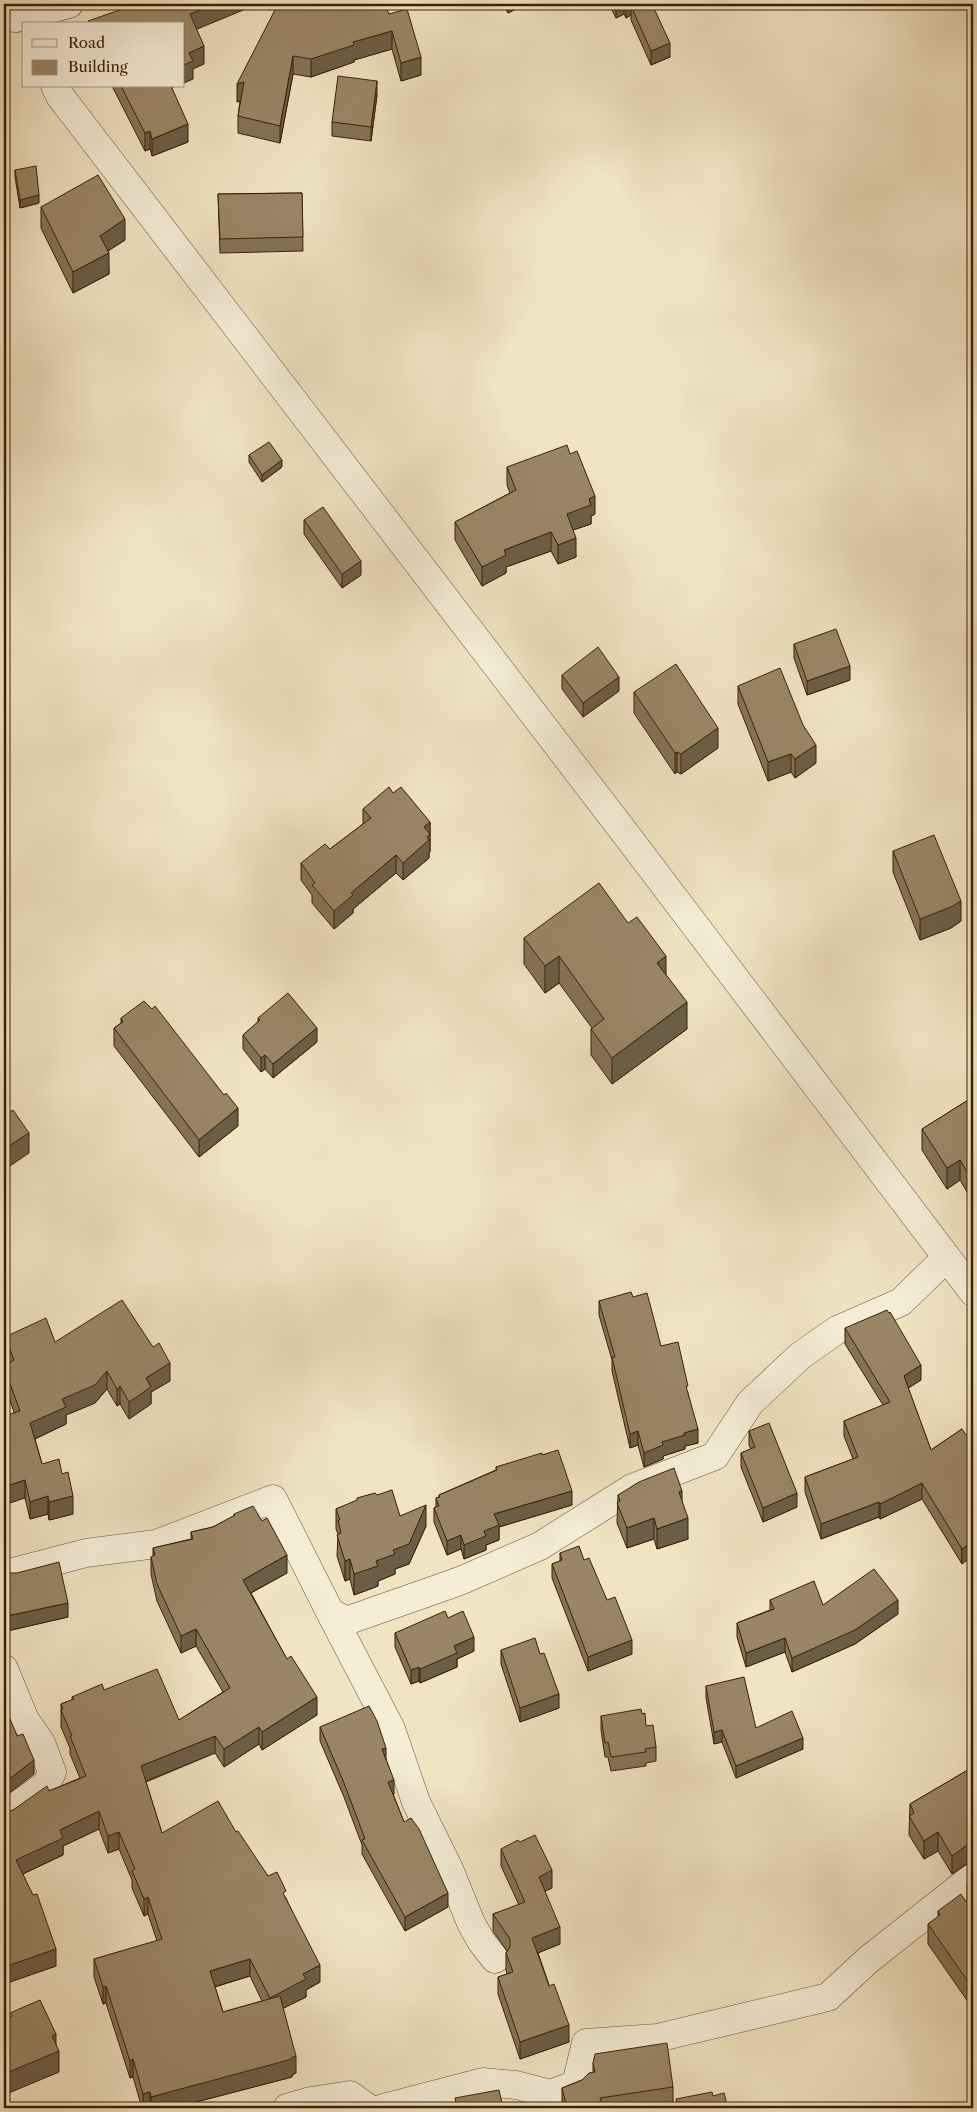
<svg xmlns="http://www.w3.org/2000/svg" width="977" height="2112" font-family="'Libre Caslon Text',serif">
<style>
.lines{fill:none;stroke-linecap:round;stroke-linejoin:round}
.street-casing{stroke:#685133;stroke-width:29}
.secondary-casing{stroke:#3a2003;stroke-width:29}
.street{stroke:#f5edd8;stroke-width:28}
.secondary{stroke:#f5edd8;stroke-width:28}
.wall{fill:#847359;stroke:#3a2003;fill-rule:evenodd}
.shaded-wall{fill:#6b5e48;stroke:#3a2003}
.building{fill:#998667;stroke:#3a2003}
</style>
<rect width="100%" height="100%" fill="#f0e4c3"/>
<filter id="stains"><feTurbulence type="fractalNoise" baseFrequency=".004" numOctaves="4"/><feColorMatrix values="0 0 0 0 .2 0 0 0 0 .09 0 0 0 0 .02 0 0 0 .5 -.17"/></filter>
<radialGradient id="worn" r=".72"><stop offset=".6" stop-color="#630" stop-opacity="0"/><stop offset="1" stop-color="#630" stop-opacity=".3"/></radialGradient>
<g class="lines">
<defs>
<g id="street">
<polyline points="55,86 60,96 631,841 973,1292"/>
<polyline points="4,1572 13,1572 86,1553 156,1544 273,1499 330,1612 346,1621 460,1581 540,1546 632,1488 715,1456 750,1403 800,1356 837,1330 901,1302 946,1258"/>
<polyline points="330,1612 391,1729 416,1802 449,1869 471,1923 481,1941 495,1959"/>
<polyline points="4,1669 25,1720 41,1743 52,1772 46,1785 4,1815"/>
<polyline points="287,2108 311,2101 350,2095 368,2108"/>
<polyline points="383,2108 483,2082 516,2085 551,2094 576,2084 586,2043 657,2038 828,1997 868,1960 973,1877"/>
</g>
<polyline id="secondary" points="4,17 17,18 69,4"/>
</defs>
<use href="#street" class="street-casing"/>
<use href="#secondary" class="secondary-casing"/>
<use href="#street" class="street"/>
<use href="#secondary" class="secondary"/>
</g>
<g class="wall">
<polygon points="278,4 389,14 421,75 401,81 392,49 354,60 354,62 311,77 293,74 280,143 238,133 238,116 240,101 237,102"/>
<polygon points="503,4 526,4 508,13"/>
<polygon points="609,4 652,4 670,57 651,65 631,20 631,15 626,18 624,14 616,18"/>
<polygon points="112,86 175,86 172,88 188,142 152,156 150,149 145,151"/>
<polygon points="377,95 371,141 332,136 332,122"/>
<polygon points="15,170 39,203 20,208 15,177"/>
<polygon points="302,193 303,251 220,253 218,194"/>
<polygon points="41,207 125,240 108,251 109,274 73,293 41,228"/>
<polygon points="249,455 282,467 262,482 249,462"/>
<polygon points="507,467 595,514 591,516 591,524 573,530 576,557 558,564 551,551 506,567 506,573 482,586 455,540 455,522 510,493 507,485"/>
<polygon points="304,520 361,575 342,588 304,534"/>
<polygon points="794,644 850,680 807,695 794,658"/>
<polygon points="562,675 619,691 583,717 562,689"/>
<polygon points="738,686 816,763 795,778 791,772 768,781 738,704"/>
<polygon points="634,692 718,748 681,774 677,772 675,774 634,713"/>
<polygon points="393,793 430,822 430,852 429,853 429,858 403,880 396,873 353,909 353,913 334,929 312,903 312,895 301,880 301,863 330,849 363,824 363,809"/>
<polygon points="893,851 961,921 951,928 920,940 893,872"/>
<polygon points="524,938 666,975 687,1029 612,1084 591,1055 591,1029 592,1028 559,983 545,993 524,964"/>
<polygon points="121,1018 238,1126 199,1157 114,1046 114,1028 121,1023"/>
<polygon points="258,1018 317,1042 273,1078 265,1069 261,1072 243,1049 243,1035 258,1022"/>
<polygon points="973,1097 973,1202 960,1180 947,1189 922,1150 922,1129"/>
<polygon points="633,1297 688,1393 698,1443 685,1446 685,1449 663,1456 663,1459 644,1467 638,1445 630,1448 612,1371 612,1360 599,1315 599,1301"/>
<polygon points="845,1328 921,1380 908,1388 931,1450 962,1429 962,1564 922,1499 880,1519 879,1517 821,1539 805,1492 805,1477 853,1459 844,1436 844,1421 883,1405 845,1344"/>
<polygon points="5,1337 55,1342 170,1381 151,1392 151,1404 129,1419 120,1404 117,1406 107,1389 95,1403 66,1415 66,1424 35,1439 42,1464 73,1514 49,1520 48,1514 30,1519 25,1498 14,1412 4,1384 4,1366 8,1363 5,1355"/>
<polygon points="749,1431 797,1507 763,1522 741,1467 741,1453 751,1449 749,1445"/>
<polygon points="542,1455 572,1505 499,1527 499,1540 486,1545 486,1550 464,1559 461,1549 447,1555 434,1522 434,1508 436,1507 436,1498 439,1497 439,1495 496,1470 496,1467"/>
<polygon points="377,1495 400,1516 426,1526 409,1564 395,1569 395,1574 378,1581 378,1586 354,1595 350,1579 345,1581 337,1556 338,1534 336,1529 336,1509"/>
<polygon points="618,1495 682,1502 688,1539 657,1549 654,1539 627,1548 617,1523"/>
<path d="M234 1514 287 1573 251 1593 317 1715 262 1750 259 1744 224 1767 215 1753 146 1782 162 1833 236 1832 268 1876 286 1898 320 1982 306 1990V1997L283 2008 296 2073 292 2075V2077L173 2108H142L133 2077 130 2078 106 2003 103 2004 94 1977V1959L157 1941 148 1914 144 1916 132 1888V1880L119 1849 108 1853 99 1829 63 1846V1855L23 1874 56 1966 4 1984 6 1813 13 1810 49 1791 80 1778 70 1754V1748L61 1727V1704L72 1700V1697L104 1690 179 1720 223 1692 196 1646 181 1653 157 1601 151 1574V1557L153 1556V1548L191 1539V1532L213 1527 234 1516ZM250 1976 262 2001 223 2012 215 1987Z"/>
<polygon points="560,1553 584,1560 607,1600 632,1654 588,1671 552,1578 552,1564 560,1561"/>
<polygon points="4,1573 68,1617 7,1631 4,1619"/>
<polygon points="770,1600 823,1605 898,1614 855,1644 792,1672 785,1652 746,1667 737,1637 737,1623 770,1610"/>
<polygon points="448,1618 474,1651 457,1659 457,1667 420,1683 419,1681 411,1684 395,1647 395,1633"/>
<polygon points="501,1650 559,1708 520,1722 501,1664"/>
<polygon points="706,1686 756,1728 803,1749 736,1778 722,1742 714,1744 706,1698"/>
<polygon points="601,1716 646,1726 656,1747 656,1761 646,1763 646,1766 611,1771 608,1757 605,1757 601,1730"/>
<polygon points="320,1727 386,1759 394,1794 393,1794 404,1822 448,1907 405,1931 362,1854 362,1845 344,1797 320,1741"/>
<polygon points="973,1767 973,1862 970,1862 952,1874 938,1851 924,1859 909,1835 910,1804"/>
<polygon points="501,1849 552,1888 545,1891 560,1944 538,1953 569,2042 520,2059 498,1994 498,1977 507,1974 506,1970 506,1953 507,1951 493,1931 493,1914 519,1905 501,1866"/>
<polygon points="973,1878 973,1910 967,1902 967,1883"/>
<polygon points="938,1911 973,1912 973,2009 928,1944 928,1924 938,1917"/>
<polygon points="593,2063 673,2087 673,2106 657,2108 562,2108 562,2088 582,2080 593,2072"/>
</g>
<g class="shaded-wall">
<polygon points="215,4 258,4 190,32 190,14"/>
<polygon points="508,4 526,4 508,13"/>
<polygon points="616,4 624,4 624,14 616,18"/>
<polygon points="626,4 646,4 631,6 631,15 626,18"/>
<polygon points="392,31 392,49 354,60 354,62 311,77 311,59 353,42"/>
<polygon points="670,43 670,57 651,65 651,51"/>
<polygon points="204,46 204,64 193,69 193,79 184,83 184,65 189,53"/>
<polygon points="293,56 293,74 280,143 280,126"/>
<polygon points="421,57 421,75 401,81 401,63"/>
<polygon points="377,81 377,95 371,141 371,127"/>
<polygon points="244,82 244,99 237,102 237,84"/>
<polygon points="188,124 188,142 152,156 152,139"/>
<polygon points="150,131 150,149 145,151 145,133"/>
<polygon points="39,195 39,203 20,208 20,200"/>
<polygon points="125,219 125,240 100,256 100,236"/>
<polygon points="109,253 109,274 73,293 73,272"/>
<polygon points="282,460 282,467 262,482 262,475"/>
<polygon points="595,496 595,514 591,516 591,524 567,532 567,514 589,499"/>
<polygon points="551,532 551,551 506,567 506,573 482,586 482,567 504,550"/>
<polygon points="576,538 576,557 558,564 558,545"/>
<polygon points="361,561 361,575 342,588 342,574"/>
<polygon points="850,666 850,680 807,695 807,681"/>
<polygon points="619,677 619,691 583,717 583,703"/>
<polygon points="718,728 718,748 681,774 681,754"/>
<polygon points="816,745 816,763 795,778 795,759"/>
<polygon points="677,752 677,772 675,774 675,753"/>
<polygon points="791,754 791,772 768,781 768,762"/>
<polygon points="430,822 430,852 429,853 429,858 403,880 403,863 424,827"/>
<polygon points="396,855 396,873 353,909 353,913 334,929 334,911 351,893"/>
<polygon points="961,901 961,921 951,928 920,940 920,919"/>
<polygon points="559,956 559,983 545,993 545,966"/>
<polygon points="666,956 666,983 657,963"/>
<polygon points="687,1002 687,1029 612,1084 612,1058"/>
<polygon points="317,1028 317,1042 273,1078 273,1064"/>
<polygon points="265,1055 265,1069 261,1072 261,1058"/>
<polygon points="238,1108 238,1126 199,1157 199,1140"/>
<polygon points="29,1133 29,1153 4,1170 4,1149"/>
<polygon points="960,1160 960,1180 947,1189 947,1168"/>
<polygon points="170,1363 170,1381 151,1392 151,1404 129,1419 129,1402 146,1378"/>
<polygon points="921,1365 921,1380 904,1391 904,1376"/>
<polygon points="107,1371 107,1389 95,1403 66,1415 66,1424 30,1441 30,1423 62,1399"/>
<polygon points="120,1386 120,1404 117,1406 117,1389"/>
<polygon points="698,1429 698,1443 685,1446 685,1449 663,1456 663,1459 644,1467 644,1453 662,1442 684,1433"/>
<polygon points="638,1431 638,1445 630,1448 630,1434"/>
<polygon points="973,1477 973,1492 968,1480"/>
<polygon points="25,1480 25,1498 4,1505 4,1487"/>
<polygon points="922,1483 922,1499 880,1519 880,1504"/>
<polygon points="572,1491 572,1505 499,1527 499,1540 486,1545 486,1550 464,1559 464,1545 484,1531 494,1514"/>
<polygon points="682,1491 682,1512 679,1492"/>
<polygon points="797,1493 797,1507 763,1522 763,1508"/>
<polygon points="48,1496 48,1514 30,1519 30,1502"/>
<polygon points="73,1496 73,1514 49,1520 49,1502"/>
<polygon points="879,1502 879,1517 821,1539 821,1524"/>
<polygon points="426,1505 426,1526 409,1564 395,1569 395,1574 378,1581 378,1586 354,1595 354,1574 393,1550"/>
<polygon points="654,1518 654,1539 627,1548 627,1528"/>
<polygon points="688,1518 688,1539 657,1549 657,1529"/>
<polygon points="461,1535 461,1549 447,1555 447,1541"/>
<polygon points="973,1541 973,1556 962,1564 962,1549"/>
<polygon points="287,1555 287,1573 243,1597 243,1580"/>
<polygon points="350,1559 350,1579 345,1581 345,1561"/>
<polygon points="898,1600 898,1614 855,1644 792,1672 792,1658"/>
<polygon points="68,1603 68,1617 7,1631 7,1616"/>
<polygon points="196,1629 196,1646 181,1653 181,1636"/>
<polygon points="474,1637 474,1651 457,1659 457,1667 420,1683 420,1669 454,1646"/>
<polygon points="785,1638 785,1652 746,1667 746,1653"/>
<polygon points="632,1640 632,1654 588,1671 588,1657"/>
<polygon points="419,1667 419,1681 411,1684 411,1670"/>
<polygon points="559,1694 559,1708 520,1722 520,1708"/>
<polygon points="317,1697 317,1715 262,1750 262,1732"/>
<polygon points="259,1727 259,1744 224,1767 224,1749"/>
<polygon points="722,1730 722,1742 714,1744 714,1732"/>
<polygon points="215,1736 215,1753 141,1783 141,1766"/>
<polygon points="803,1738 803,1749 736,1778 736,1766"/>
<polygon points="386,1748 386,1762 382,1749"/>
<polygon points="34,1760 34,1774 4,1797 4,1783"/>
<polygon points="394,1780 394,1794 388,1796 388,1782"/>
<polygon points="99,1811 99,1829 63,1846 63,1855 16,1877 16,1860 60,1830"/>
<polygon points="119,1832 119,1849 108,1853 108,1836"/>
<polygon points="938,1832 938,1851 924,1859 924,1841"/>
<polygon points="970,1843 970,1862 952,1874 952,1856"/>
<polygon points="552,1870 552,1888 539,1894 539,1877"/>
<polygon points="448,1893 448,1907 405,1931 405,1917"/>
<polygon points="148,1897 148,1914 144,1916 144,1899"/>
<polygon points="560,1927 560,1944 532,1955 532,1938"/>
<polygon points="56,1949 56,1966 4,1984 4,1967"/>
<polygon points="250,1959 250,1976 210,1988 210,1971"/>
<polygon points="320,1965 320,1982 306,1990 306,1997 270,2015 270,1998 303,1974"/>
<polygon points="106,1986 106,2003 103,2004 103,1987"/>
<polygon points="569,2025 569,2042 520,2059 520,2042"/>
<polygon points="56,2034 56,2053 59,2051 59,2072 4,2095 4,2074 52,2036"/>
<polygon points="296,2056 296,2073 292,2075 292,2077 173,2108 151,2108 151,2097"/>
<polygon points="133,2059 133,2077 130,2078 130,2061"/>
<polygon points="150,2092 150,2108 143,2108 143,2094"/>
</g>
<g class="building">
<polygon points="137,4 215,4 190,14 204,46 189,53 193,61 184,65 184,24 89,24 88,21"/>
<polygon points="278,4 385,4 389,14 407,9 421,57 401,63 392,31 353,42 354,45 311,59 293,56 280,126 238,116 244,82 237,84"/>
<polygon points="636,4 652,4 670,43 651,51 631,6"/>
<polygon points="338,76 377,81 371,127 332,122"/>
<polygon points="121,86 171,86 188,124 152,139 150,131 145,133"/>
<polygon points="36,166 39,195 20,200 15,170"/>
<polygon points="98,175 125,219 100,236 109,253 73,272 41,207"/>
<polygon points="302,193 303,237 220,239 218,194"/>
<polygon points="269,442 282,460 262,475 249,455"/>
<polygon points="567,445 570,454 577,451 595,496 589,499 591,505 567,514 576,538 558,545 551,532 504,550 506,555 482,567 455,522 516,490 507,467"/>
<polygon points="323,507 361,561 342,574 304,520"/>
<polygon points="836,629 850,666 807,681 794,644"/>
<polygon points="598,647 619,677 583,703 562,675"/>
<polygon points="676,664 718,728 681,754 677,752 675,753 634,692"/>
<polygon points="780,668 803,725 816,745 795,759 791,754 768,762 738,686"/>
<polygon points="389,787 393,793 401,787 430,822 424,827 430,834 427,837 429,840 403,863 396,855 351,893 353,895 334,911 312,885 315,883 301,863 325,844 330,849 371,818 363,809"/>
<polygon points="934,835 961,901 951,907 920,919 893,851"/>
<polygon points="599,883 628,923 637,917 666,956 657,963 687,1002 612,1058 591,1029 604,1019 559,956 545,966 524,938"/>
<polygon points="288,993 317,1028 273,1064 265,1055 261,1058 243,1035 260,1020 258,1018"/>
<polygon points="144,1001 152,1009 155,1006 224,1095 226,1093 238,1108 199,1140 114,1028 123,1022 121,1018"/>
<polygon points="973,1097 973,1182 960,1160 947,1168 922,1129"/>
<polygon points="4,1103 10,1112 13,1110 29,1133 4,1149"/>
<polygon points="631,1292 633,1297 647,1293 661,1346 678,1342 688,1386 686,1386 698,1429 684,1433 685,1435 662,1442 663,1445 644,1453 638,1431 630,1434 612,1357 615,1357 599,1301"/>
<polygon points="122,1300 153,1347 159,1343 170,1363 146,1378 151,1387 129,1402 120,1386 117,1389 107,1371 95,1385 62,1399 66,1407 30,1423 42,1464 59,1459 62,1474 68,1472 73,1496 49,1502 48,1496 30,1502 25,1480 4,1487 4,1416 20,1411 4,1367 14,1360 5,1337 46,1318 55,1342"/>
<polygon points="887,1310 889,1313 890,1312 921,1365 904,1376 931,1450 962,1429 966,1435 973,1431 973,1477 968,1480 973,1487 973,1541 962,1549 922,1483 880,1504 879,1502 821,1524 805,1477 858,1457 844,1421 890,1402 845,1328"/>
<polygon points="769,1423 797,1493 763,1508 741,1453 755,1447 749,1431"/>
<polygon points="558,1450 572,1491 494,1514 499,1525 484,1531 486,1536 464,1545 461,1535 447,1541 434,1508 439,1506 436,1498 440,1497 439,1495 497,1470 496,1467 542,1453 542,1455"/>
<polygon points="674,1468 682,1491 679,1492 688,1518 657,1529 654,1518 627,1528 617,1503 620,1501 618,1495 639,1482"/>
<polygon points="392,1490 400,1516 426,1505 409,1544 393,1550 395,1554 376,1561 378,1566 354,1574 350,1559 345,1561 337,1535 341,1533 338,1520 340,1520 336,1509 357,1500 357,1498 375,1493 377,1495"/>
<polygon points="253,1506 262,1521 267,1518 287,1555 243,1580 287,1659 291,1656 317,1697 262,1732 259,1727 224,1749 215,1736 141,1766 162,1833 218,1801 236,1832 238,1831 268,1876 277,1872 286,1891 283,1893 320,1965 303,1974 306,1979 270,1998 250,1959 210,1971 223,2012 280,1996 296,2056 291,2058 292,2059 151,2097 150,2092 143,2094 133,2059 130,2061 106,1986 103,1987 94,1959 162,1939 148,1897 144,1899 132,1871 135,1869 119,1832 108,1836 99,1811 60,1830 63,1838 16,1860 33,1895 37,1894 56,1949 4,1967 4,1813 6,1813 13,1810 47,1786 49,1791 86,1776 70,1736 72,1736 61,1710 63,1709 61,1704 74,1699 72,1697 102,1684 104,1690 157,1669 179,1720 230,1688 196,1629 181,1636 157,1584 151,1557 155,1555 153,1548 193,1539 191,1532 213,1527 235,1515 234,1514"/>
<polygon points="579,1546 584,1560 589,1558 607,1600 615,1597 632,1640 588,1657 552,1564 562,1560 560,1553"/>
<polygon points="59,1562 68,1603 7,1616 4,1605 4,1573 17,1573"/>
<polygon points="874,1569 898,1600 855,1630 792,1658 785,1638 746,1653 737,1623 774,1609 770,1600 814,1581 823,1605"/>
<polygon points="445,1611 448,1618 463,1611 474,1637 454,1646 457,1653 420,1669 419,1667 411,1670 395,1633"/>
<polygon points="535,1638 540,1654 544,1653 559,1694 520,1708 501,1650"/>
<polygon points="744,1677 756,1728 792,1711 803,1738 736,1766 722,1730 714,1732 706,1686"/>
<polygon points="369,1706 377,1721 386,1748 382,1749 394,1780 388,1782 404,1822 411,1818 419,1829 448,1893 405,1917 362,1840 365,1839 344,1783 320,1727"/>
<polygon points="641,1709 642,1714 645,1713 646,1726 653,1725 656,1747 645,1749 646,1752 611,1757 608,1742 605,1743 601,1716"/>
<polygon points="8,1714 17,1736 23,1734 34,1760 4,1783 4,1716"/>
<polygon points="973,1767 973,1844 970,1843 952,1856 938,1832 924,1841 909,1816 914,1813 910,1804"/>
<polygon points="535,1835 552,1870 539,1877 560,1927 532,1938 549,1986 554,1984 569,2025 520,2042 498,1977 513,1972 506,1953 510,1947 510,1939 493,1914 525,1902 501,1849 518,1840 520,1842"/>
<polygon points="973,1878 973,1891 967,1883"/>
<polygon points="961,1894 973,1912 973,1989 928,1924 940,1915 938,1911"/>
<polygon points="40,2000 56,2034 52,2036 59,2051 4,2074 4,2019 12,2016 10,2013"/>
<polygon points="667,2043 673,2087 600,2098 603,2108 567,2108 562,2088 582,2080 589,2073 595,2072 593,2063 595,2054"/>
<polygon points="499,2090 503,2108 457,2108 455,2098"/>
<polygon points="712,2092 713,2096 724,2093 728,2108 678,2108 676,2099"/>
<polygon points="312,2103 313,2108 294,2108"/>
<polygon points="403,2105 404,2108 390,2108"/>
</g>
<rect width="977" height="2112" fill="none" stroke="#f0e4c3" stroke-width="20"/>
<rect x="5" y="5" width="967" height="2102" fill="none" stroke="#3a2003" stroke-width="2.5"/>
<rect x="10" y="10" width="957" height="2092" fill="none" stroke="#3a2003"/>
<rect x="22" y="22" width="162" height="65" fill="#f5edd8" stroke="#aa9b83"/>
<rect x="32" y="39" width="25" height="8" fill="#f5edd8" stroke="#aa9b83"/>
<text x="68" y="48" font-size="15" fill="#3a2003">Road</text>
<rect x="32" y="60" width="25" height="15" fill="#998667" stroke="#aa9b83"/>
<text x="68" y="72" font-size="15" fill="#3a2003">Building</text>
<rect width="100%" height="100%" filter="url(#stains)"/>
<rect width="100%" height="100%" fill="url(#worn)"/>
</svg>
